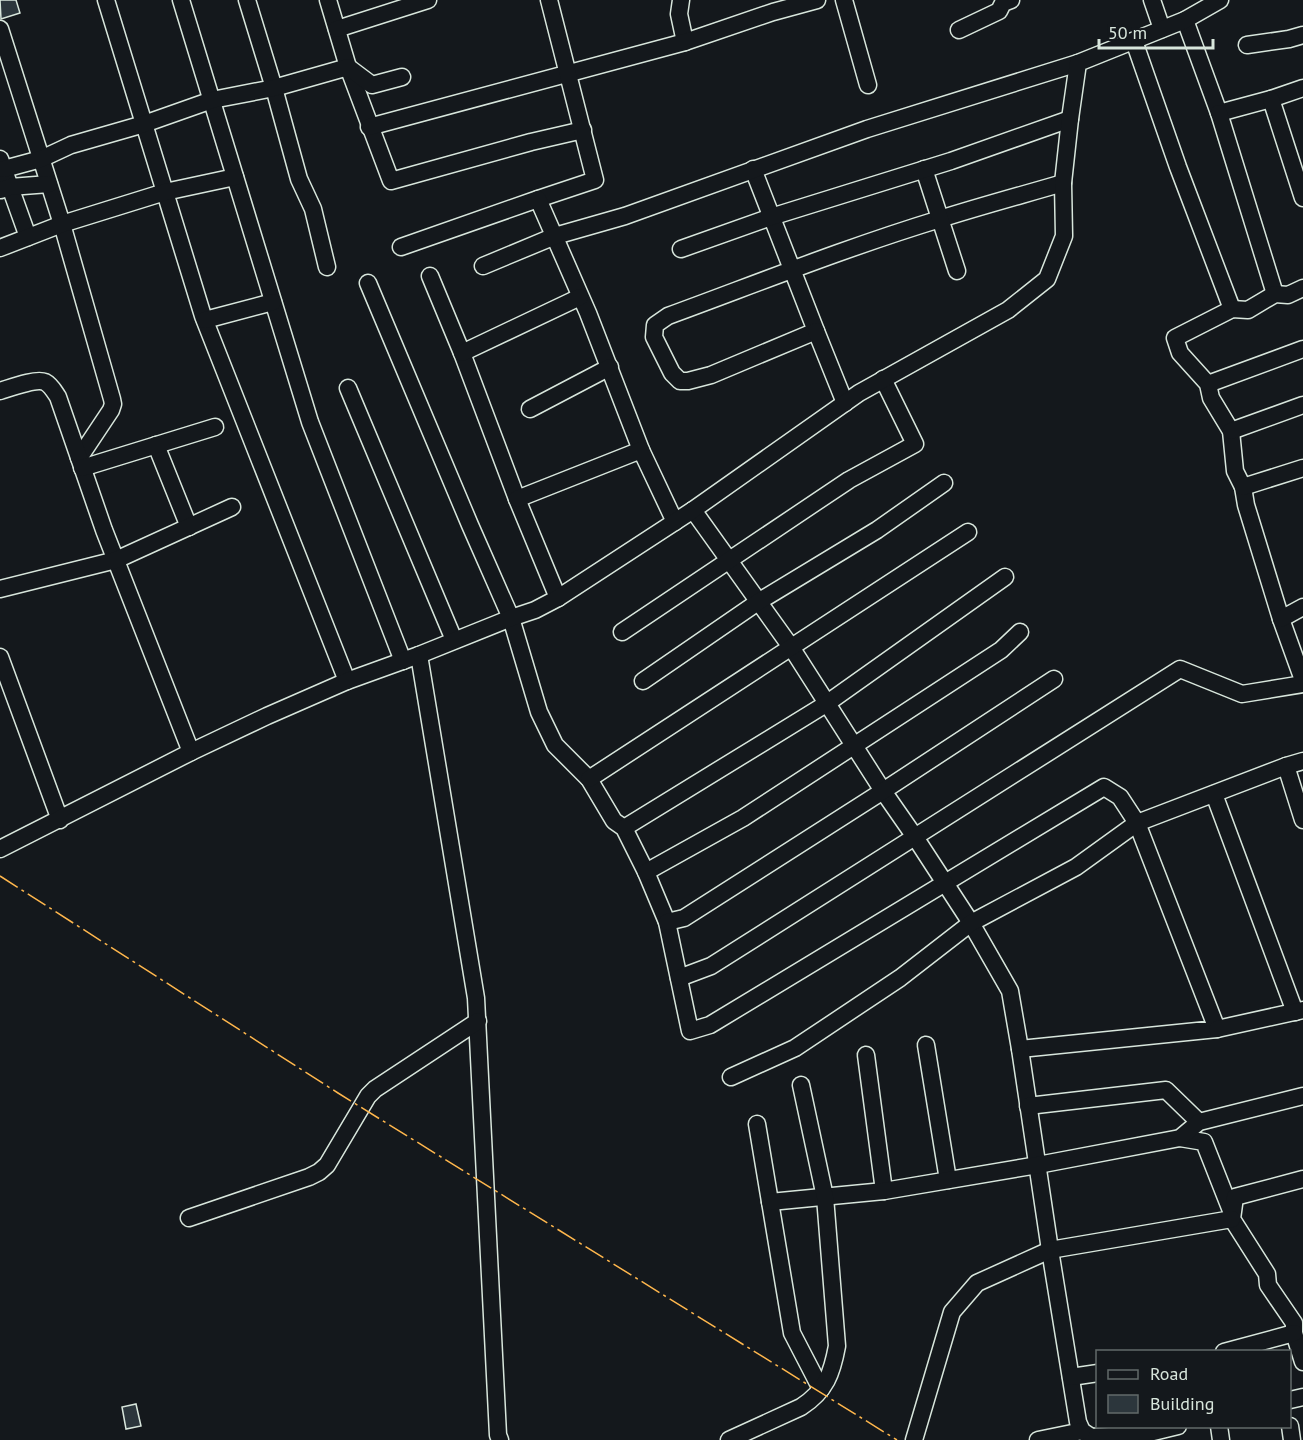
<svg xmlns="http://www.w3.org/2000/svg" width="1303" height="1440" font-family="'PT Sans',sans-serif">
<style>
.building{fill:#2c363c;stroke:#d8e6dc;stroke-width:1.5}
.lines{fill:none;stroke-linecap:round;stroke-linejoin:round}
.minor-casing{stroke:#d8e6dc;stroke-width:19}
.minor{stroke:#14181c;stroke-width:16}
.power{stroke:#ffb74d;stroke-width:1.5;stroke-dasharray:21 4.5 3 4.5;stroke-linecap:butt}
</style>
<rect width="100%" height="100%" fill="#14181c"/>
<g class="building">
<polygon points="0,0 16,0 20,13 1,19"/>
<polygon points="136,1404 141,1426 126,1429 122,1407"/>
</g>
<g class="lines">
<defs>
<g id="minor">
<polyline points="106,0 203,316 347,681"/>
<polyline points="181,0 310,422 403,661"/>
<polyline points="247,0 274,88 299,179 313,209 327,267"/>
<polyline points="328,0 348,67 391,181 531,142 583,130"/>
<polyline points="681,0 679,14 685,42"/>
<polyline points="844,0 868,85"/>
<polyline points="1152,0 1162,29"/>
<polyline points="1185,20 1219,113 1271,99 1303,88"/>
<polyline points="0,29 62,224 112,399 113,404 111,410 79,458"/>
<polyline points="337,29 428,0"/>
<polyline points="959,30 999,11 1003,3 1011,0"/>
<polyline points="1134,41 1178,167 1232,309"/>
<polyline points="1247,45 1289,39 1303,35"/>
<polyline points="1271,99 1303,198"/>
<polyline points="1219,113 1275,294"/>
<polyline points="369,127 685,42 773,12 817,0"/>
<polyline points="0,159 28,237"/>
<polyline points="4,169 41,159 71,145 144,124 212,100 274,88 348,67 372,85 402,77"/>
<path d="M753 169 816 331 711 375 688 381H680L672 373 654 337 655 325 668 316C758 283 848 247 940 219 981 206 1022 195 1063 183"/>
<polyline points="924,169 957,271"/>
<polyline points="1,190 10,187 49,184"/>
<polyline points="538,199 595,180 549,0"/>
<polyline points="401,247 538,199 588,313 641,450"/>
<polyline points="0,248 62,224 165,192 235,177"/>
<polyline points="681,249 771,217 951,161 1070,119"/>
<polyline points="483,266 555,236 625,216 867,129 1078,63"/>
<polyline points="430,276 462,353 517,499 558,598"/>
<polyline points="368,283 470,525 511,618 539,712 555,745 589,779 614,821 624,828 646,872 667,922 690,1031 710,1025 1104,787 1120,797 1137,823 1217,1029 1020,1049"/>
<polyline points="1303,288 1288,295 1275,294 1248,310 1232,309 1175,338 1180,353 1208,384 1211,398 1231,431 1235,471 1243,487 1246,505 1281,619 1303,680"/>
<polyline points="205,320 273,302"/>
<polyline points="816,331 845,403"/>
<polyline points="462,353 580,297"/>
<polyline points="1208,384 1303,349"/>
<polyline points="348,388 454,640"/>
<path d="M0 391C10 388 36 378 45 382 51 385 54 391 58 397L104 530 191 752"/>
<polyline points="530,409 610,367"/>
<polyline points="1231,431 1303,405"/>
<polyline points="156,445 189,527"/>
<polyline points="82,468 215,427"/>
<polyline points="1243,487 1303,468"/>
<polyline points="517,499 641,450 675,522"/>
<polyline points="693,510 791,647 883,791 915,837 971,923 1010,991 1020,1049 1050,1250 1078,1422 1082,1431 1091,1437 1091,1440"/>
<polyline points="0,589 116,560 232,507"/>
<polyline points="1281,619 1303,607"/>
<polyline points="622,632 849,480 915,444 883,379"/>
<polyline points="419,655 476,998 498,1435 500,1440"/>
<polyline points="0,657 60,820"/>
<polyline points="643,681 758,602 877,530 944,483"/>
<polyline points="1286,766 1303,820"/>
<polyline points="589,779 968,532"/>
<polyline points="1214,794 1295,1012"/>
<polyline points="624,828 826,704 1005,577"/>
<polyline points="0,849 191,752 267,716 347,681 419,655 511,618 535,610 558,598 693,510 859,393 1008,310 1047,279 1064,236 1063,183 1070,119 1078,63 1185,20 1220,0"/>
<polyline points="646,872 743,818 1001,650 1020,632"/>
<polyline points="667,922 684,918 883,791 1054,679"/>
<polyline points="679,978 711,966 1180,669 1242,694 1303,684"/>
<polyline points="1217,1029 1303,1010"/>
<polyline points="926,1045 948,1180"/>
<polyline points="866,1055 884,1191"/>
<polyline points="731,1077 795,1048 900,978 971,923 1076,867 1137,823 1286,766 1303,761"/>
<polyline points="1028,1106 1166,1090 1199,1122"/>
<polyline points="757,1124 792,1333 821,1389"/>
<polyline points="1180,1138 1204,1142 1232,1213"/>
<polyline points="1303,1179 1235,1197 1232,1219 1267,1274 1268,1285 1294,1323 1294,1333 1303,1362"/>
<polyline points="770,1202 884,1191 1038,1165 1180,1138 1199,1122 1303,1096"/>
<polyline points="189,1218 309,1177 319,1172 327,1165 368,1096 375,1089 478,1021"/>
<polyline points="1224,1352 1294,1333"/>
<polyline points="1071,1377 1098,1373"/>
<polyline points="1290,1400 1303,1397"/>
<polyline points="1219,1426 1221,1440"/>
<polyline points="1290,1426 1292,1440"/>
<polyline points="1091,1437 1145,1434 1178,1426"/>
<path d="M729 1440 801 1407C826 1391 832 1373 837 1346L825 1197 801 1085"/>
<polyline points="914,1440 952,1312 977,1283 1050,1250 1232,1219"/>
<polyline points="1038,1440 1082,1431"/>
</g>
</defs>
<use href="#minor" class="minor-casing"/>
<use href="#minor" class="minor"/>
<polyline class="power" points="0,876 338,1093 897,1440"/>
</g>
<rect x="1096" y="1350" width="195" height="78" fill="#14181c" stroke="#626a69" stroke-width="1.5"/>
<rect x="1108" y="1370" width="30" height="9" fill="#14181c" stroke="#626a69" stroke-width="1.5"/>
<text x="1150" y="1380" font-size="18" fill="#d8e6dc">Road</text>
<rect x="1108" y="1395" width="30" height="18" fill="#2c363c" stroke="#626a69" stroke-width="1.5"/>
<text x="1150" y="1410" font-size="18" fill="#d8e6dc">Building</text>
<path d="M1099 39v9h114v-9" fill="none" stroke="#d8e6dc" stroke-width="3"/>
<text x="1108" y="39" font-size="18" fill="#d8e6dc" stroke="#14181c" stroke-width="4.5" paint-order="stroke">50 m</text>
</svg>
